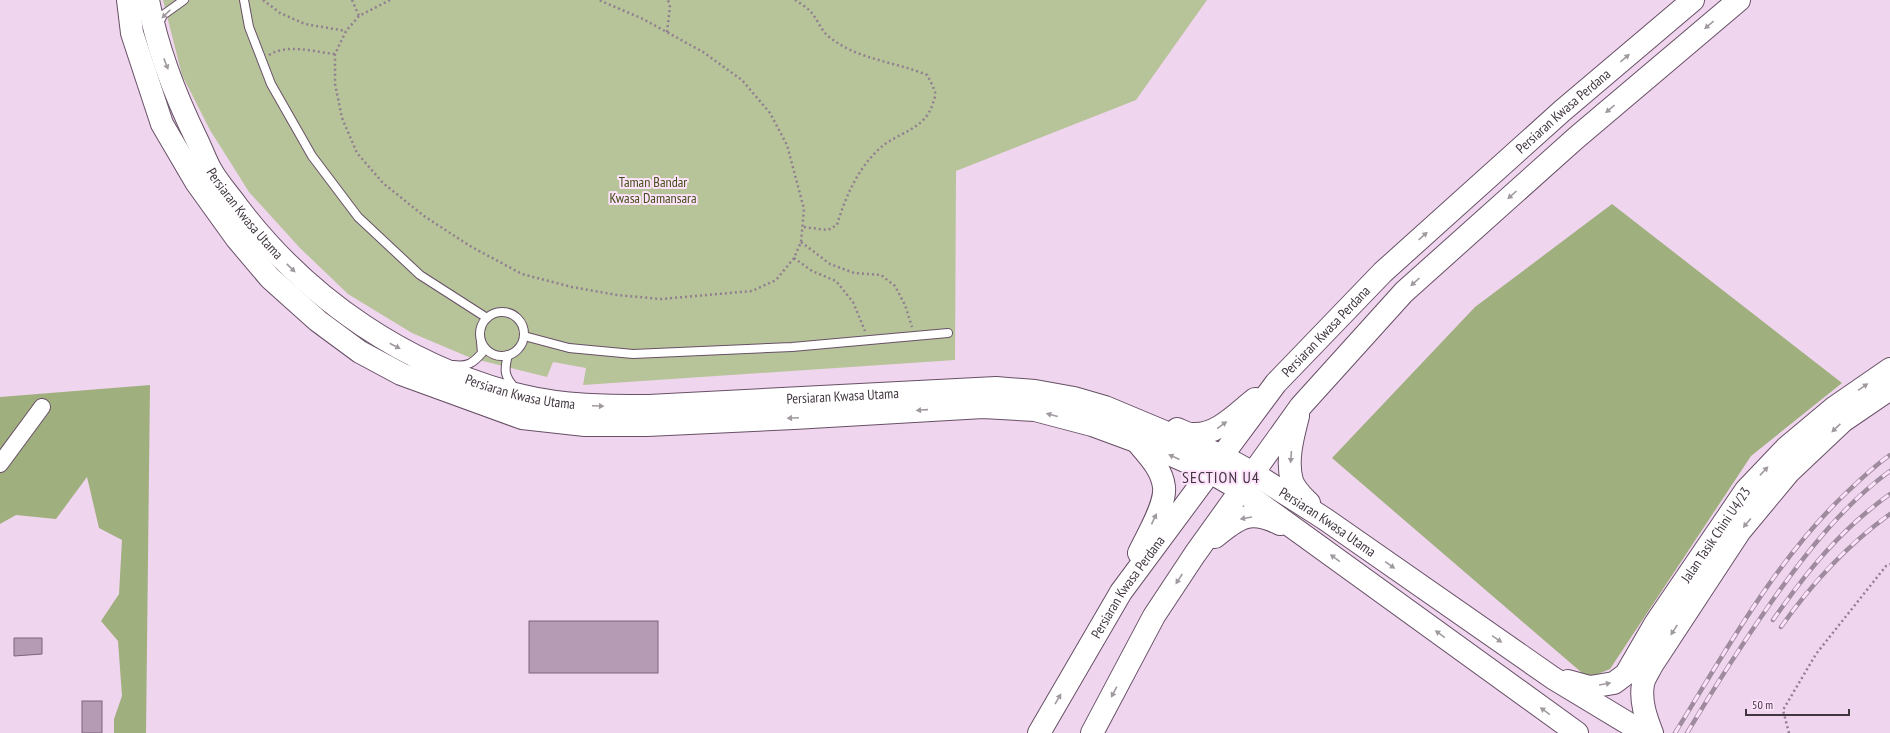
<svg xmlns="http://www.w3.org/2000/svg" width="1890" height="733" font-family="'PT Sans Narrow',sans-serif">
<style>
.green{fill:#b7c499}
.forest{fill:#a0af7e}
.building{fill:#b59bb4;stroke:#7c647b}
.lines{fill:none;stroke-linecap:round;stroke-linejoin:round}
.lane-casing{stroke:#675066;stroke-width:10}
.street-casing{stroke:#675066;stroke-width:18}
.secondary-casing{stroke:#675066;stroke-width:24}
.path{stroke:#917f90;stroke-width:2.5;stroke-dasharray:2 3;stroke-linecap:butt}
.lane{stroke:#fff;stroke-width:8}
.street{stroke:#fff;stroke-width:16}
.secondary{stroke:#fff;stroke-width:22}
.rail-casing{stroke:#9e8b9d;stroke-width:4.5}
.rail{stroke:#fee2fc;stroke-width:3;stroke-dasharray:9;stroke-linecap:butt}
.oneway{fill:#a09aa0}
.labels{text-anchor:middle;stroke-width:4;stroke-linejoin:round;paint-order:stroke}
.street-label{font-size:14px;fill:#413640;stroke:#fee2fc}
.park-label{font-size:14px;fill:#414e16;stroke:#fee2fc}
.quarter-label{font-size:16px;letter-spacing:1px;fill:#413640;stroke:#fee2fc}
</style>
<rect width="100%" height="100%" fill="#f0d5ef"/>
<polygon class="green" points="163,0 1207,0 1136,100 956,171 955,360 583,385 586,368 553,362 547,377 471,358 412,333 348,294 300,248 249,192 210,130 182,75"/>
<g class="forest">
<polygon points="1612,204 1842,383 1751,456 1610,669 1588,678 1332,458 1475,307"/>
<polygon points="150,385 146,733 114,733 114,719 122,696 118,641 101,621 119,594 122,540 99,528 87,477 56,519 16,515 0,524 0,397"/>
</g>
<g class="building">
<rect x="529" y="621" width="129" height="52"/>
<polygon points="14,638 42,638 42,654 14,656"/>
<rect x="82" y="701" width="20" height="32"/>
</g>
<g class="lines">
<defs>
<g id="lane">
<polyline points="244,0 249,27 271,84 312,156 358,217 420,275 487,318"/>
<polyline points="158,25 163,15 184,0"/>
<circle cx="502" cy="334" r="22"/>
<polyline points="524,336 569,348 633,354 792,347 948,333"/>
<path d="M508 355C504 370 504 376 515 388"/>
<path d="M453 365C468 367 473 363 482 353L481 342"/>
</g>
<polyline id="street" points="0,464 42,407"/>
<g id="secondary">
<polyline points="128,0 132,33 162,124 196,182 237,239 270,278 318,321 360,352 401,374 522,418 585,425 647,425 794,418 983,407 1035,410 1092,425 1160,450 1210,472 1241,490 1577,733"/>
<path id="s1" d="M148 0C157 48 175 95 197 140 202 150 206 162 212 172 219 184 229 195 237 206 308 300 408 368 523 396 564 406 607 406 649 406L996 388 1035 391 1074 398 1105 407 1222 456 1253 473 1325 519 1553 678 1644 733"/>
<path d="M1298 416C1293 436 1286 460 1292 481 1295 490 1303 497 1309 503"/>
<path d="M1177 429C1182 431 1187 434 1192 434 1217 436 1237 413 1255 399"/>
<path d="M1137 442C1148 455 1162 469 1164 487 1166 505 1147 536 1139 553"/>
<path d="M1215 537C1239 517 1250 509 1280 524"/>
<path id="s2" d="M1568 681 1590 687 1614 683 1626 674 1655 624 1746 490 1786 448 1835 407 1890 369"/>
<path id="s3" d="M1039 733 1121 592 1276 383 1383 272 1562 111 1693 0"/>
<polyline points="1092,733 1154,616 1195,554 1301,406 1404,292 1576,138 1739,0"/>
<path d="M1652 733C1646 718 1640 701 1643 684 1644 678 1649 671 1652 665L1740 531 1789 472 1843 421 1890 389"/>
</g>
</defs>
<use href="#lane" class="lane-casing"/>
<use href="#street" class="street-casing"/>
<use href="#secondary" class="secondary-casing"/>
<g class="path">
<polyline points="263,0 280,13 305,24 346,31"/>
<polyline points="352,0 359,16"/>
<polyline points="390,0 359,16 346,31 335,54 335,84 342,118 357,153 383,183 424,216 470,246 522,274 572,287 617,295 661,299 752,291 776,280 794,258 801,242 804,209 787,145 770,113 742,80 703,52 643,19 599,0"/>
<path d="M795 0C800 3 806 7 810 11 817 18 820 29 828 36 857 60 894 61 927 75 930 80 933 86 935 92 936 95 934 100 933 103 925 131 896 132 878 150 857 170 845 198 837 225L828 230 803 227"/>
<polyline points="667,32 670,7 668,0"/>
<path d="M269 55C289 43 313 52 335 54"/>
<polyline points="801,242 830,264 854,273 881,275 895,286 905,305 912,327"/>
<polyline points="794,258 812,271 836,281 853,302 865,331"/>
<polyline points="1789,733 1783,710 1816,654 1886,566 1890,564"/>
</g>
<use href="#lane" class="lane"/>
<use href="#street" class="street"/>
<use href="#secondary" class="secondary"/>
<defs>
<g id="rail">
<path d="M1773 620C1808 570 1840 530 1890 494"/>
<path d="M1781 627C1812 583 1846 546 1890 514"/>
<path d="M1675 733C1727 649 1775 561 1846 493 1860 480 1874 466 1890 455"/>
<path d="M1687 733C1714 688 1742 644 1772 601 1806 553 1843 505 1890 471"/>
</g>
</defs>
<use href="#rail" class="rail-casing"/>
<use href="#rail" class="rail"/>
</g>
<defs><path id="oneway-solid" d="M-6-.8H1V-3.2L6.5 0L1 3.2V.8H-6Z"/></defs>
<g class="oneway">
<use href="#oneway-solid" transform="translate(166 14) rotate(136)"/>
<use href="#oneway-solid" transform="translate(1709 25) rotate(140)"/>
<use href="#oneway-solid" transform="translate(1625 58) rotate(-40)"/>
<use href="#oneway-solid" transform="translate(166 64) rotate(69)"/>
<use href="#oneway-solid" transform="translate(1610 109) rotate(140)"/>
<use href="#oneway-solid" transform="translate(1512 195) rotate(138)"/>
<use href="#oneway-solid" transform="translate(1423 236) rotate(-42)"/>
<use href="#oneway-solid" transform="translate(291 268) rotate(44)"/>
<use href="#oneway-solid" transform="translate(1415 282) rotate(138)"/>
<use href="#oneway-solid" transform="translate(395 346) rotate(27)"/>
<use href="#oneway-solid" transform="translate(1863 387) rotate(-34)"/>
<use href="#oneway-solid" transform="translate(598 406) rotate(2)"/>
<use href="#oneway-solid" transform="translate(922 410) rotate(176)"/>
<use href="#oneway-solid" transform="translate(1052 415) rotate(-165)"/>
<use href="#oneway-solid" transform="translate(793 418) rotate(177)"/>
<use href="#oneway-solid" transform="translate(1222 425) rotate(-36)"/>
<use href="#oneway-solid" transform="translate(1836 428) rotate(137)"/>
<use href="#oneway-solid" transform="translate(1174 457) rotate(-156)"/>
<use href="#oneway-solid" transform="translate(1291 457) rotate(94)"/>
<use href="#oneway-solid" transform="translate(1764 471) rotate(-47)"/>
<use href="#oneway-solid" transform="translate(1246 518) rotate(170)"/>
<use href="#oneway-solid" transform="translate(1154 519) rotate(-65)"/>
<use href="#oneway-solid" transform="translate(1747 523) rotate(130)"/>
<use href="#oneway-solid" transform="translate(1335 558) rotate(-144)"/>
<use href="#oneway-solid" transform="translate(1390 565) rotate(35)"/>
<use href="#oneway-solid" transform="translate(1179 579) rotate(123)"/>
<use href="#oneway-solid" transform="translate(1674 630) rotate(123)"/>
<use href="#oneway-solid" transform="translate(1440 634) rotate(-144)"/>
<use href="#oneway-solid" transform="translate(1497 639) rotate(35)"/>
<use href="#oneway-solid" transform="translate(1605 684) rotate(-10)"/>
<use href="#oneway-solid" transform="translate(1114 692) rotate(118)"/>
<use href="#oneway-solid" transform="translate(1058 699) rotate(-60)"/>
<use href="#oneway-solid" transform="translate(1545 711) rotate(-144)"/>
</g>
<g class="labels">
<g class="street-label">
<text dy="5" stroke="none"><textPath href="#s3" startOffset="819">Persiaran Kwasa Perdana</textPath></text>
<text dy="5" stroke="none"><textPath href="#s1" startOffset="237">Persiaran Kwasa Utama</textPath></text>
<text dy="5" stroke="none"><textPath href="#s3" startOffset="495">Persiaran Kwasa Perdana</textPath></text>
<text dy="5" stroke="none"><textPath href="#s1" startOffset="573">Persiaran Kwasa Utama</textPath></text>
<text dy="5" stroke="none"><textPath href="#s1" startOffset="897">Persiaran Kwasa Utama</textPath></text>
<text dy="5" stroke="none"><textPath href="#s1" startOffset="1413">Persiaran Kwasa Utama</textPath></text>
<text dy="5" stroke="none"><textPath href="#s2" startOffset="228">Jalan Tasik Chini U4/23</textPath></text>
<text dy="5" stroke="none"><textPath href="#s3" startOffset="171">Persiaran Kwasa Perdana</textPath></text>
</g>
<g class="park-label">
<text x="653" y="187">Taman Bandar<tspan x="653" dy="16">Kwasa Damansara</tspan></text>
</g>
<g class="quarter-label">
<text x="1221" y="483">SECTION U4</text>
</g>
</g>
<path d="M1746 709v6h103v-6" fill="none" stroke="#413640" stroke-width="2"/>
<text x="1752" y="709" font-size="12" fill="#413640" stroke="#fee2fc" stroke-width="3" paint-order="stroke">50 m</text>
</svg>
